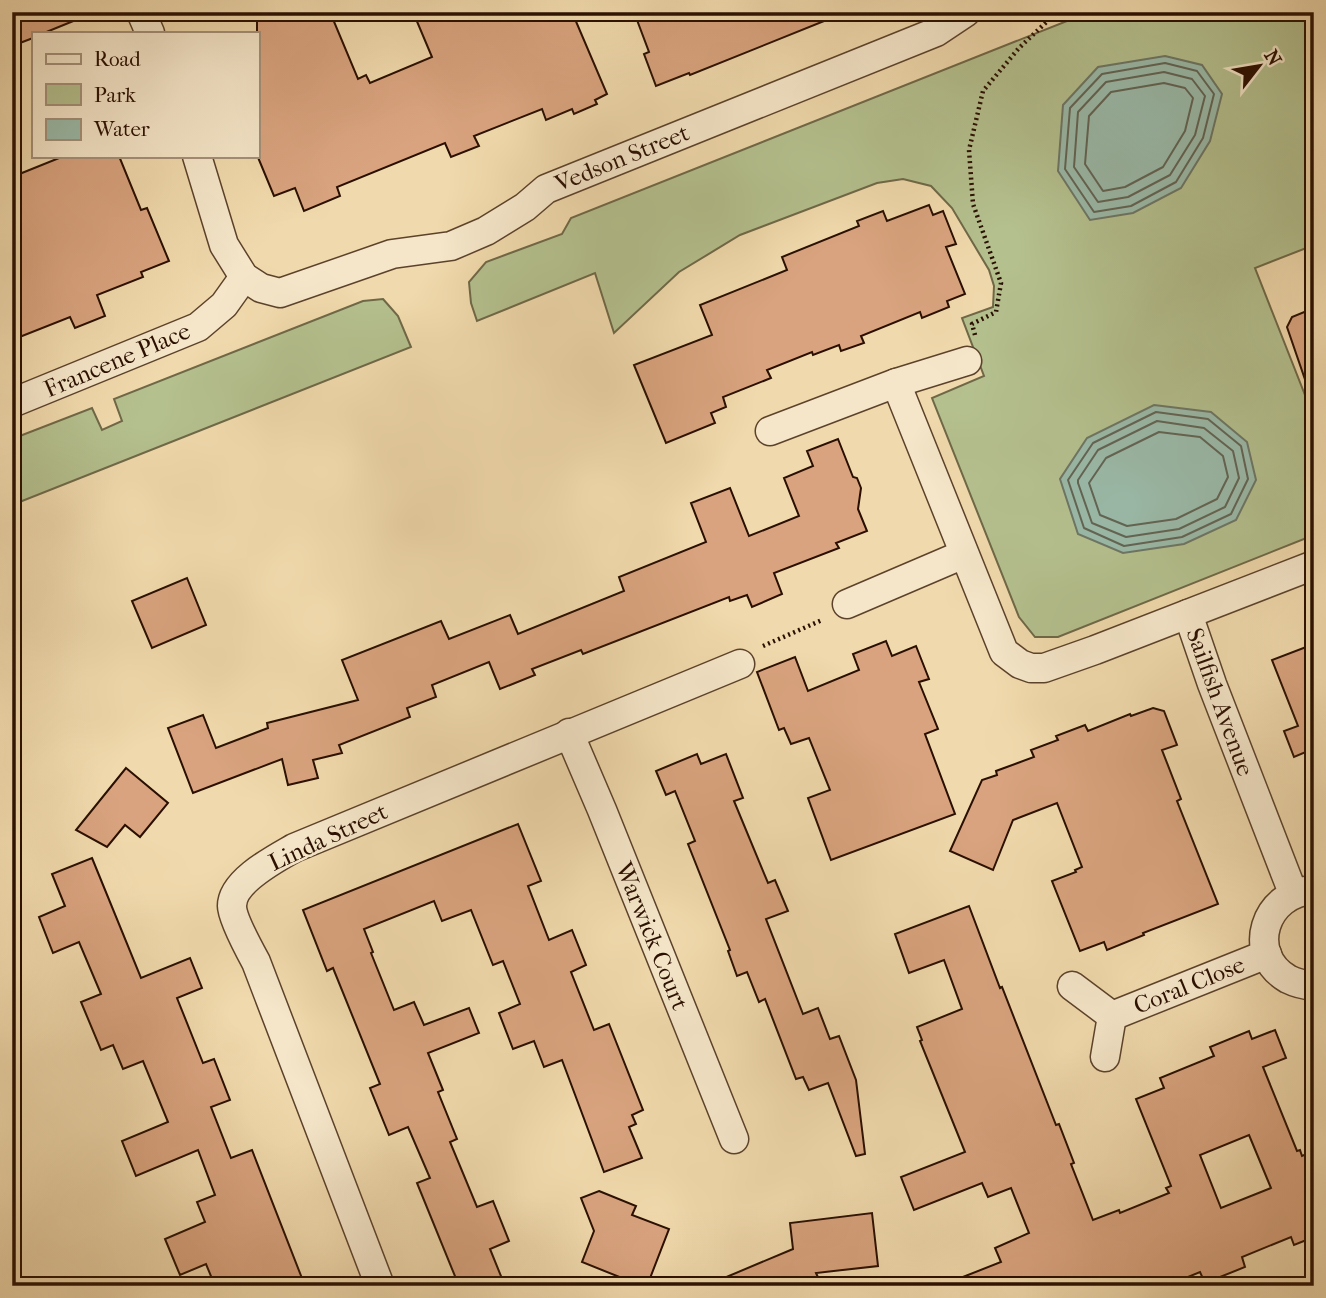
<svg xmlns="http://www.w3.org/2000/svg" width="1326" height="1298" font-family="'IM FELL French Canon',serif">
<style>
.green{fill:#b4c08e;stroke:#6f6847;stroke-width:2}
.water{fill:#9abaa9;stroke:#6d7665;stroke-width:2}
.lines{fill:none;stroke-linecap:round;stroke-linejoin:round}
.shore{stroke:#626454;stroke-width:2}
.building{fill:#d8a37e;stroke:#2a0f00;stroke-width:2;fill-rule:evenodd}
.street-casing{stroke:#5c422b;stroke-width:31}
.path{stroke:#2a0f00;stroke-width:4.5;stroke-dasharray:2 3.5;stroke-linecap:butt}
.street{stroke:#f5e6c9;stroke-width:28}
.labels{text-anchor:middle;stroke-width:5;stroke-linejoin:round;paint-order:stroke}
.street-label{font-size:24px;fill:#2a0f00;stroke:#f5e6c9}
</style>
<rect width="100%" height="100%" fill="#f0d9ac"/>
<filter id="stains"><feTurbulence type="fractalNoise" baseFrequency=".00286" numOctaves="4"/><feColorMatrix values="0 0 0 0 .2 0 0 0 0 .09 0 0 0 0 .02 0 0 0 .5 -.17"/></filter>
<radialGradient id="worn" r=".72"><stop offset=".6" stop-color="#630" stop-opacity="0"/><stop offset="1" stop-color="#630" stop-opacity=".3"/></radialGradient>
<g class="green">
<polygon points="1108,12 1314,12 1314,245 1255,268 1314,418 1314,535 1058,637 1035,637 1019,617 932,398 984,376 962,318 993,307 994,286 989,270 952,208 931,186 903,179 877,183 740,235 679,272 614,333 595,273 477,321 471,303 469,282 486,262 562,234 571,218 1072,19"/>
<polygon points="383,299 398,316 411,347 12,505 12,439 92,408 102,430 122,421 114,399 363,301"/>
</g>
<g class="water">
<polygon points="1165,56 1202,65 1222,94 1210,141 1181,188 1133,213 1090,220 1058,171 1063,105 1098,67"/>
<polygon points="1154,405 1211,412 1247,442 1256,480 1236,520 1184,544 1123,553 1078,534 1060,479 1087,438"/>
</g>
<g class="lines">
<g class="shore">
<polygon points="1165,63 1197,71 1214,94 1203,138 1176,182 1131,206 1094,212 1065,169 1070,108 1102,74"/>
<polygon points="1164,72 1192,79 1205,96 1195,135 1170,175 1128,197 1098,202 1074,167 1078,112 1106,82"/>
<polygon points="1164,83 1185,88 1193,98 1185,131 1163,167 1125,187 1103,191 1085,164 1089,116 1111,92"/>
<polygon points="1156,412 1208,419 1241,446 1248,479 1231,514 1182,537 1124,546 1084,528 1068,480 1093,443"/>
<polygon points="1157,421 1204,428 1233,451 1239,478 1225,507 1179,529 1126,537 1092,523 1078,483 1078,480 1098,450"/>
<polygon points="1159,432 1200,437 1223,456 1228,477 1217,499 1176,519 1127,526 1100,515 1089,483 1106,458"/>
</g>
</g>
<g class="building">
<polygon points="12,12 93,12 93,13 44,33 33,33 33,38 12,46"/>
<polygon points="257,12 330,12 358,79 366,75 370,83 432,57 413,12 572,12 607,94 595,100 597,104 574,114 572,109 546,120 542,109 474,136 479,146 451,157 445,143 337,187 340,196 304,211 295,188 274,196 257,155"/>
<polygon points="634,12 844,12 844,13 690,75 689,73 656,86 644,54 649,52"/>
<polygon points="64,156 119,156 141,210 147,208 169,261 141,272 143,277 97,295 105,316 75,328 70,317 12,340 12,177"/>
<polygon points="929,205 933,215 943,211 956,244 946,247 965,294 947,301 949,307 922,318 920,312 861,336 864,343 841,351 839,345 813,355 812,352 767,370 771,378 723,397 726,407 711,413 715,423 666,443 634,365 712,335 700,305 787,270 782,257 859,226 857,221 883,211 887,221"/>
<polygon points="1314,308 1314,394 1310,394 1287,327 1292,317"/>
<polygon points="838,439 853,477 857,478 861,488 858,509 867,531 836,543 839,548 774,573 782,594 752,607 747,595 730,601 729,597 583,654 581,650 532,669 535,675 500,689 489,662 432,685 436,697 407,708 410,717 339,745 342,753 313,760 318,778 288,785 282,759 193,793 168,728 203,715 216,748 268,728 267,723 358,700 342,660 441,621 449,639 510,615 518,634 624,591 619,577 706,542 691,503 730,488 749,536 799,516 784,478 813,466 807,451"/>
<polygon points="187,578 206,625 152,648 132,601"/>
<polygon points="886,641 892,656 916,646 929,679 919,682 938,729 925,734 955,814 831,860 808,798 830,790 809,738 791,744 784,728 779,730 757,672 795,657 808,691 859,670 853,654"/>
<polygon points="1314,644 1314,761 1312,761 1308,751 1294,757 1284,731 1298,726 1272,660"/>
<polygon points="1153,708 1164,711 1177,745 1162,750 1181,799 1177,801 1218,904 1143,933 1144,935 1107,950 1104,942 1080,951 1052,881 1076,872 1075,870 1082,867 1057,803 1013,820 993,870 950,851 982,780 997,775 996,771 1034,757 1031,750 1058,740 1056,736 1085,725 1088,731 1130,714 1131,716"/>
<polygon points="697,754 701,764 726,754 743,798 734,801 768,883 775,880 788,911 766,919 803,1014 818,1008 830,1039 839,1036 856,1080 865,1154 856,1156 828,1083 809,1090 803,1077 796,1079 765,999 759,1002 747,972 737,976 728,951 730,950 688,844 695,841 675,791 666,795 656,771"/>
<polygon points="126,768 168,803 140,837 125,825 107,847 76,830"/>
<polygon points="518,824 541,881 528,886 549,940 572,930 586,965 571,972 594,1030 609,1024 643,1110 632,1115 636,1124 629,1127 642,1158 604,1172 562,1060 544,1067 534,1041 513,1049 499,1013 520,1004 503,961 493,965 471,910 442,921 434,901 364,929 373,952 371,953 394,1010 414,1002 424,1025 469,1008 479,1033 428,1053 443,1090 438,1092 457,1139 450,1142 477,1207 493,1201 509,1241 490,1249 505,1286 459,1286 417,1183 430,1178 408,1127 389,1135 370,1088 380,1084 333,968 327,971 303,910"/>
<polygon points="92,858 141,978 190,958 202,988 177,998 203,1063 214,1059 230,1100 211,1107 231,1158 252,1150 305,1286 215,1286 206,1264 180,1275 165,1239 205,1222 197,1202 215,1195 198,1150 136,1176 122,1141 168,1122 143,1061 123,1069 113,1045 101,1050 81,1002 101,994 79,942 53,953 39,917 65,906 52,874"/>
<path d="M969 906 1000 988 1002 987 1056 1125 1059 1124 1074 1163 1071 1164 1093 1220 1119 1210 1120 1213 1169 1193 1166 1188 1171 1186 1136 1099 1164 1088 1160 1078 1214 1056 1210 1047 1249 1031 1252 1039 1275 1030 1286 1058 1263 1067 1297 1151 1300 1150 1302 1156 1314 1151V1237L1294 1245 1291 1237 1242 1257 1245 1267 1205 1283 1200 1272 1166 1286H945V1284L1001 1262 995 1248 1029 1233 1011 1188 988 1197 982 1183 914 1210 901 1177 965 1152 920 1041 922 1040 917 1027 962 1009 944 960 909 973 895 934ZM1249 1135 1271 1188 1221 1208 1200 1155Z"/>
<polygon points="599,1191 636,1206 632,1215 669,1229 647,1286 642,1286 582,1262 594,1231 581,1198"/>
<polygon points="872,1213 878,1266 816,1273 822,1286 705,1286 793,1249 790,1223"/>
</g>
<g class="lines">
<defs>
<g id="street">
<polyline points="141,12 150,33"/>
<polyline points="197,156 224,245 244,277 261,288 280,293 392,254 451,246 486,231 525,207 546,189 936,32 966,12"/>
<polyline points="896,383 967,361"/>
<polyline points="12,403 198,327 224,305 244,277"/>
<polyline points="770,431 896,383 1004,652 1020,664 1031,668 1044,668 1095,650 1314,565"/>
<polyline points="847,604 964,554"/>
<polyline points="1188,614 1212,684 1293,893"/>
<polyline points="569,733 602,810 734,1139"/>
<path d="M1314 890C1264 892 1245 954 1288 979 1296 983 1304 985 1314 986"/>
<polyline points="1072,986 1112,1016 1105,1057"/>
<polyline points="1112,1016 1267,954"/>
<path d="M380 1286 256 962C250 951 232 918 232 906 232 881 275 859 294 848L740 664"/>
</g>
</defs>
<use href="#street" class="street-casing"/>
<g class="path">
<polyline points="975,335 972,324 996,312 1001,283 973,204 969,150 983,91 1019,48 1057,12"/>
<polyline points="763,646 822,620"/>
</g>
<use href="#street" class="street"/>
</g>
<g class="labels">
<g class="street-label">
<text transform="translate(622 158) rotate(-22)" y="8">Vedson Street</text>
<text transform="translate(117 360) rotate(-23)" y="8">Francene Place</text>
<text transform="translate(1220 702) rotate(70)" y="8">Sailfish Avenue</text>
<text transform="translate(328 837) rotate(-25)" y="8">Linda Street</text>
<text transform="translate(652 936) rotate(68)" y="8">Warwick Court</text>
<text transform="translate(1189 985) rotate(-22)" y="8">Coral Close</text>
</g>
</g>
<rect width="1326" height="1298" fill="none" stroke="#f0d9ac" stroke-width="42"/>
<rect x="14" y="14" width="1298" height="1270" fill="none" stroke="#2a0f00" stroke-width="3.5"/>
<rect x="21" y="21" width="1284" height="1256" fill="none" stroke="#2a0f00" stroke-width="2"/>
<rect x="32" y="32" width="228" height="126" fill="#f5e6c9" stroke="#a49079" stroke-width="2"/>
<rect x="46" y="54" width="35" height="10" fill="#f5e6c9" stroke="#a49079" stroke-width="2"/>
<text x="94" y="66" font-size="21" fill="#2a0f00">Road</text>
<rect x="46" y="84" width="35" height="21" fill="#b4c08e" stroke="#a49079" stroke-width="2"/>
<text x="94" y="102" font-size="21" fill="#2a0f00">Park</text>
<rect x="46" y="119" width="35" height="21" fill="#9abaa9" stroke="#a49079" stroke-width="2"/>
<text x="94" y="136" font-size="21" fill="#2a0f00">Water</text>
<g transform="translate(1259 66) rotate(59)" stroke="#f5e6c9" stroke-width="5" paint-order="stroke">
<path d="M0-5L12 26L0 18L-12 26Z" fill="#2a0f00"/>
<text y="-10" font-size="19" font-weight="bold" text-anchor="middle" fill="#2a0f00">N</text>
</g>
<rect width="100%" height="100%" filter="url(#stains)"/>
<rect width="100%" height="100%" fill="url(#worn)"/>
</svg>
